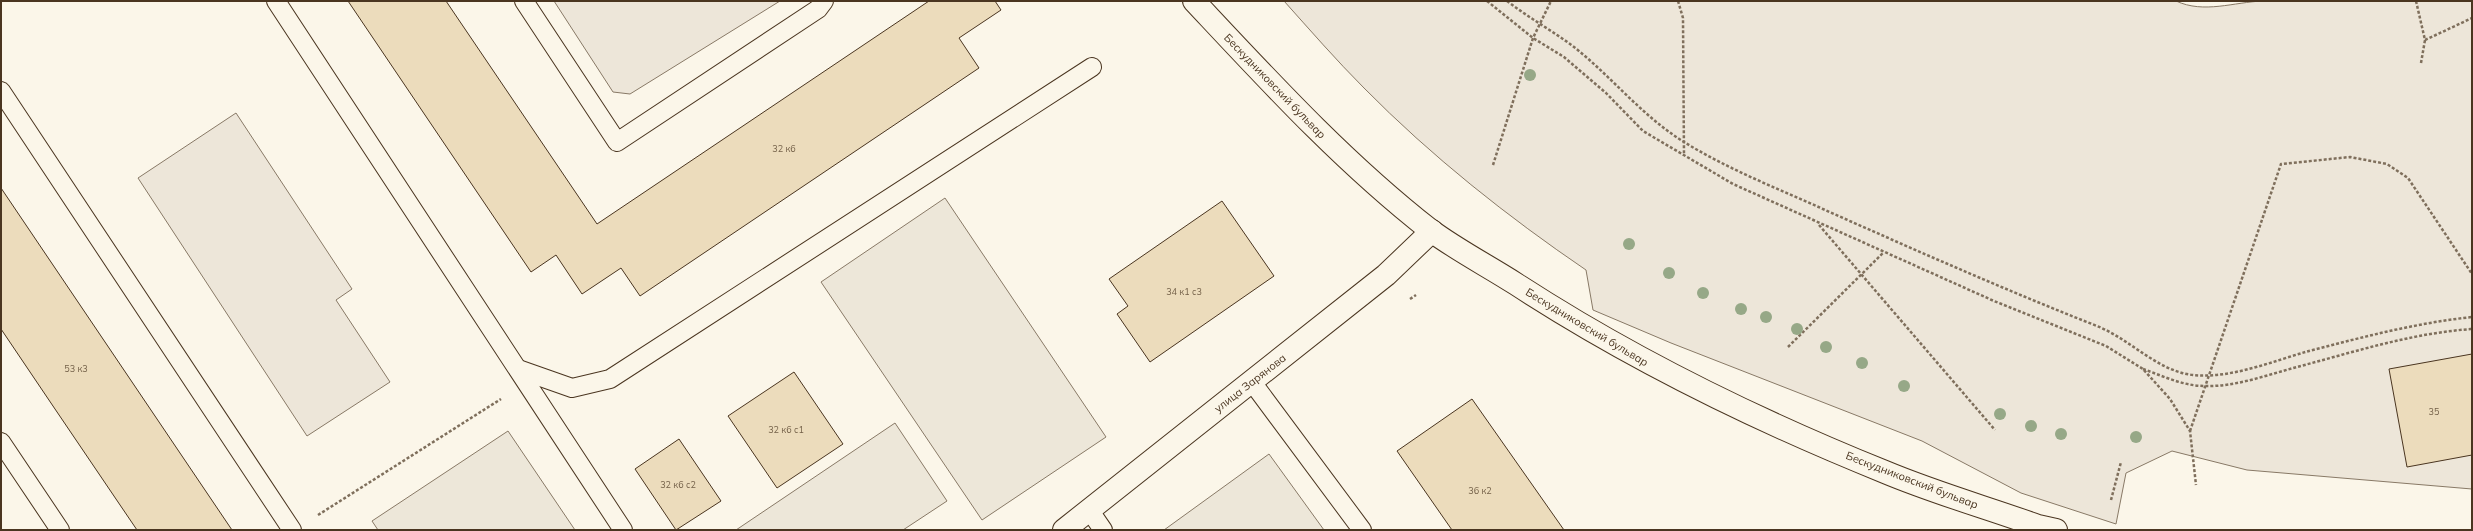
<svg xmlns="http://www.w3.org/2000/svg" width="2473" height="531" font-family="Mulish,sans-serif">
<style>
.green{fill:#ede6d9;stroke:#887966}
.parking{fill:#ede7d9;stroke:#887966}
.building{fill:#ecdcbc;stroke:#4a3520}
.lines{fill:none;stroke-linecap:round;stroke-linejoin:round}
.service-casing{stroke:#4a3520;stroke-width:20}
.minor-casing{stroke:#4a3520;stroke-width:24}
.tertiary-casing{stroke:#4a3520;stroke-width:24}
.path{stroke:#7f6f5c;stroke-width:2.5;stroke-dasharray:3 2;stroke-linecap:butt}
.service{stroke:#fbf6e9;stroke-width:18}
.minor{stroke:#fbf6e9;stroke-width:22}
.tertiary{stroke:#fbf6e9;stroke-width:22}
.tree{fill:#96a887}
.labels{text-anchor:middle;stroke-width:3;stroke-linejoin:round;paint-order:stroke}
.number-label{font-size:9px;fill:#725f47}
.street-label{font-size:11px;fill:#4a3520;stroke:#fbf6e9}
</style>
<rect width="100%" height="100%" fill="#fbf6e9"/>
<g class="green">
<polygon points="554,1 780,1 630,94 613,92"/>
<path d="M1284 1H2176C2204 14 2234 2 2263 1 2332 0 2403 1 2472 1V489L2247 470 2172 451 2126 473 2116 524 2021 493 1922 441 1671 343 1593 310 1586 270C1508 217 1431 156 1364 88 1336 60 1310 30 1284 1Z"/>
<polygon points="236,113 352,289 336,300 390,382 307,436 138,178"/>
</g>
<g class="parking">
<polygon points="945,198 1106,437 982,520 821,282"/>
<polygon points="895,423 947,501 903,530 736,530"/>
<polygon points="508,431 575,530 378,530 372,521"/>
<polygon points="1269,454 1324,530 1164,530"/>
</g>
<g class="building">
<polygon points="348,1 446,1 597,224 929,1 995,1 1001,10 959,38 979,68 640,296 621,268 582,294 556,255 531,272"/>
<polygon points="1,188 232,530 137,530 55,409 1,329"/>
<polygon points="1222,201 1274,276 1150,362 1117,314 1128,306 1109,279"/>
<polygon points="2472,354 2472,455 2407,467 2389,369"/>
<polygon points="794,372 843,444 777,488 728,416"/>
<polygon points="1472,399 1564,530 1452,530 1397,451"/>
<polygon points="679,439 721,501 676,530 635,469"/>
</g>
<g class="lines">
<defs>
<g id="service">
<polyline points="276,1 623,530"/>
<polyline points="524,1 617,142 818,9 824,1"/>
<polyline points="1,91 292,530"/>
<polyline points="518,369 572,388 610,379 1092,67"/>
<polyline points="1252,382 1362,530"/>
<polyline points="1,442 60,530"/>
<polyline points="1090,511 1103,530"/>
</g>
<polyline id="minor" points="1064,530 1386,275 1432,231"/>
<path id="tertiary" d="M1194 1C1269 81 1343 162 1430 230 1457 250 1488 266 1516 284 1633 360 1756 420 1885 472 1935 493 1988 508 2038 526L2056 530"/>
</defs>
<use href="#service" class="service-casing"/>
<use href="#minor" class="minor-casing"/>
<use href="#tertiary" class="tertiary-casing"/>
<g class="path">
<polyline points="1487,1 1533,38 1564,57 1606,93 1643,131 1733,184 1994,301 2106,346 2143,369 2170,399 2190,431 2196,485"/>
<path d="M1507 1C1529 18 1553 31 1574 47 1612 77 1642 116 1684 142 1731 171 1784 191 1834 214 1922 253 2008 291 2097 326 2130 339 2157 371 2193 375 2231 379 2273 361 2309 351 2363 337 2416 323 2472 317"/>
<polyline points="1678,1 1683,18 1684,156"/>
<polyline points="2416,1 2425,40 2472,18"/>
<polyline points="2421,63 2425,40"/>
<polyline points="1493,165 1533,38 1551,1"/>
<polyline points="1819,225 1995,430"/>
<polyline points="1410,299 1416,295"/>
<polyline points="1788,347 1884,252"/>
<path d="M2143 369C2163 376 2183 386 2205 386 2235 387 2267 375 2297 367 2354 352 2412 333 2472 329"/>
<polyline points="2190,431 2281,164 2350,157 2387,164 2408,178 2472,274"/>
<polyline points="2111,500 2121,462"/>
<polyline points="318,515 501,399"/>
</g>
<use href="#service" class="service"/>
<use href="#minor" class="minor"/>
<use href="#tertiary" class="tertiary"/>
</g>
<g class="tree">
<circle cx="1530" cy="75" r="6"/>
<circle cx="1629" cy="244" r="6"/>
<circle cx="1669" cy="273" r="6"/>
<circle cx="1703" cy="293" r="6"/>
<circle cx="1741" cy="309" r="6"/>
<circle cx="1766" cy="317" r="6"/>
<circle cx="1797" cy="329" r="6"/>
<circle cx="1826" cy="347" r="6"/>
<circle cx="1862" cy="363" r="6"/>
<circle cx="1904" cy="386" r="6"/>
<circle cx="2000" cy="414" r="6"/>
<circle cx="2031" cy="426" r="6"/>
<circle cx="2061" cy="434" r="6"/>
<circle cx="2136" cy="437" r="6"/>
</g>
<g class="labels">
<g class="number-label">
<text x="784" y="152">32 к6</text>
<text x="1184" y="295">34 к1 с3</text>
<text x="76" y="372">53 к3</text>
<text x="2434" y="415">35</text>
<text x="786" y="433">32 к6 с1</text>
<text x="678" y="488">32 к6 с2</text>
<text x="1480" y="494">36 к2</text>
</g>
<g class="street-label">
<text transform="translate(1275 86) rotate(46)" y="4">Бескудниковский бульвар</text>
<text transform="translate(1587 327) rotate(31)" y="4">Бескудниковский бульвар</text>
<text transform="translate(1250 383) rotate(-38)" y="4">улица Зарянова</text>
<text transform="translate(1912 480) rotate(21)" y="4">Бескудниковский бульвар</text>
</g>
</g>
<rect width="2473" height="531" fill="none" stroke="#4a3520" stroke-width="4"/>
</svg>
